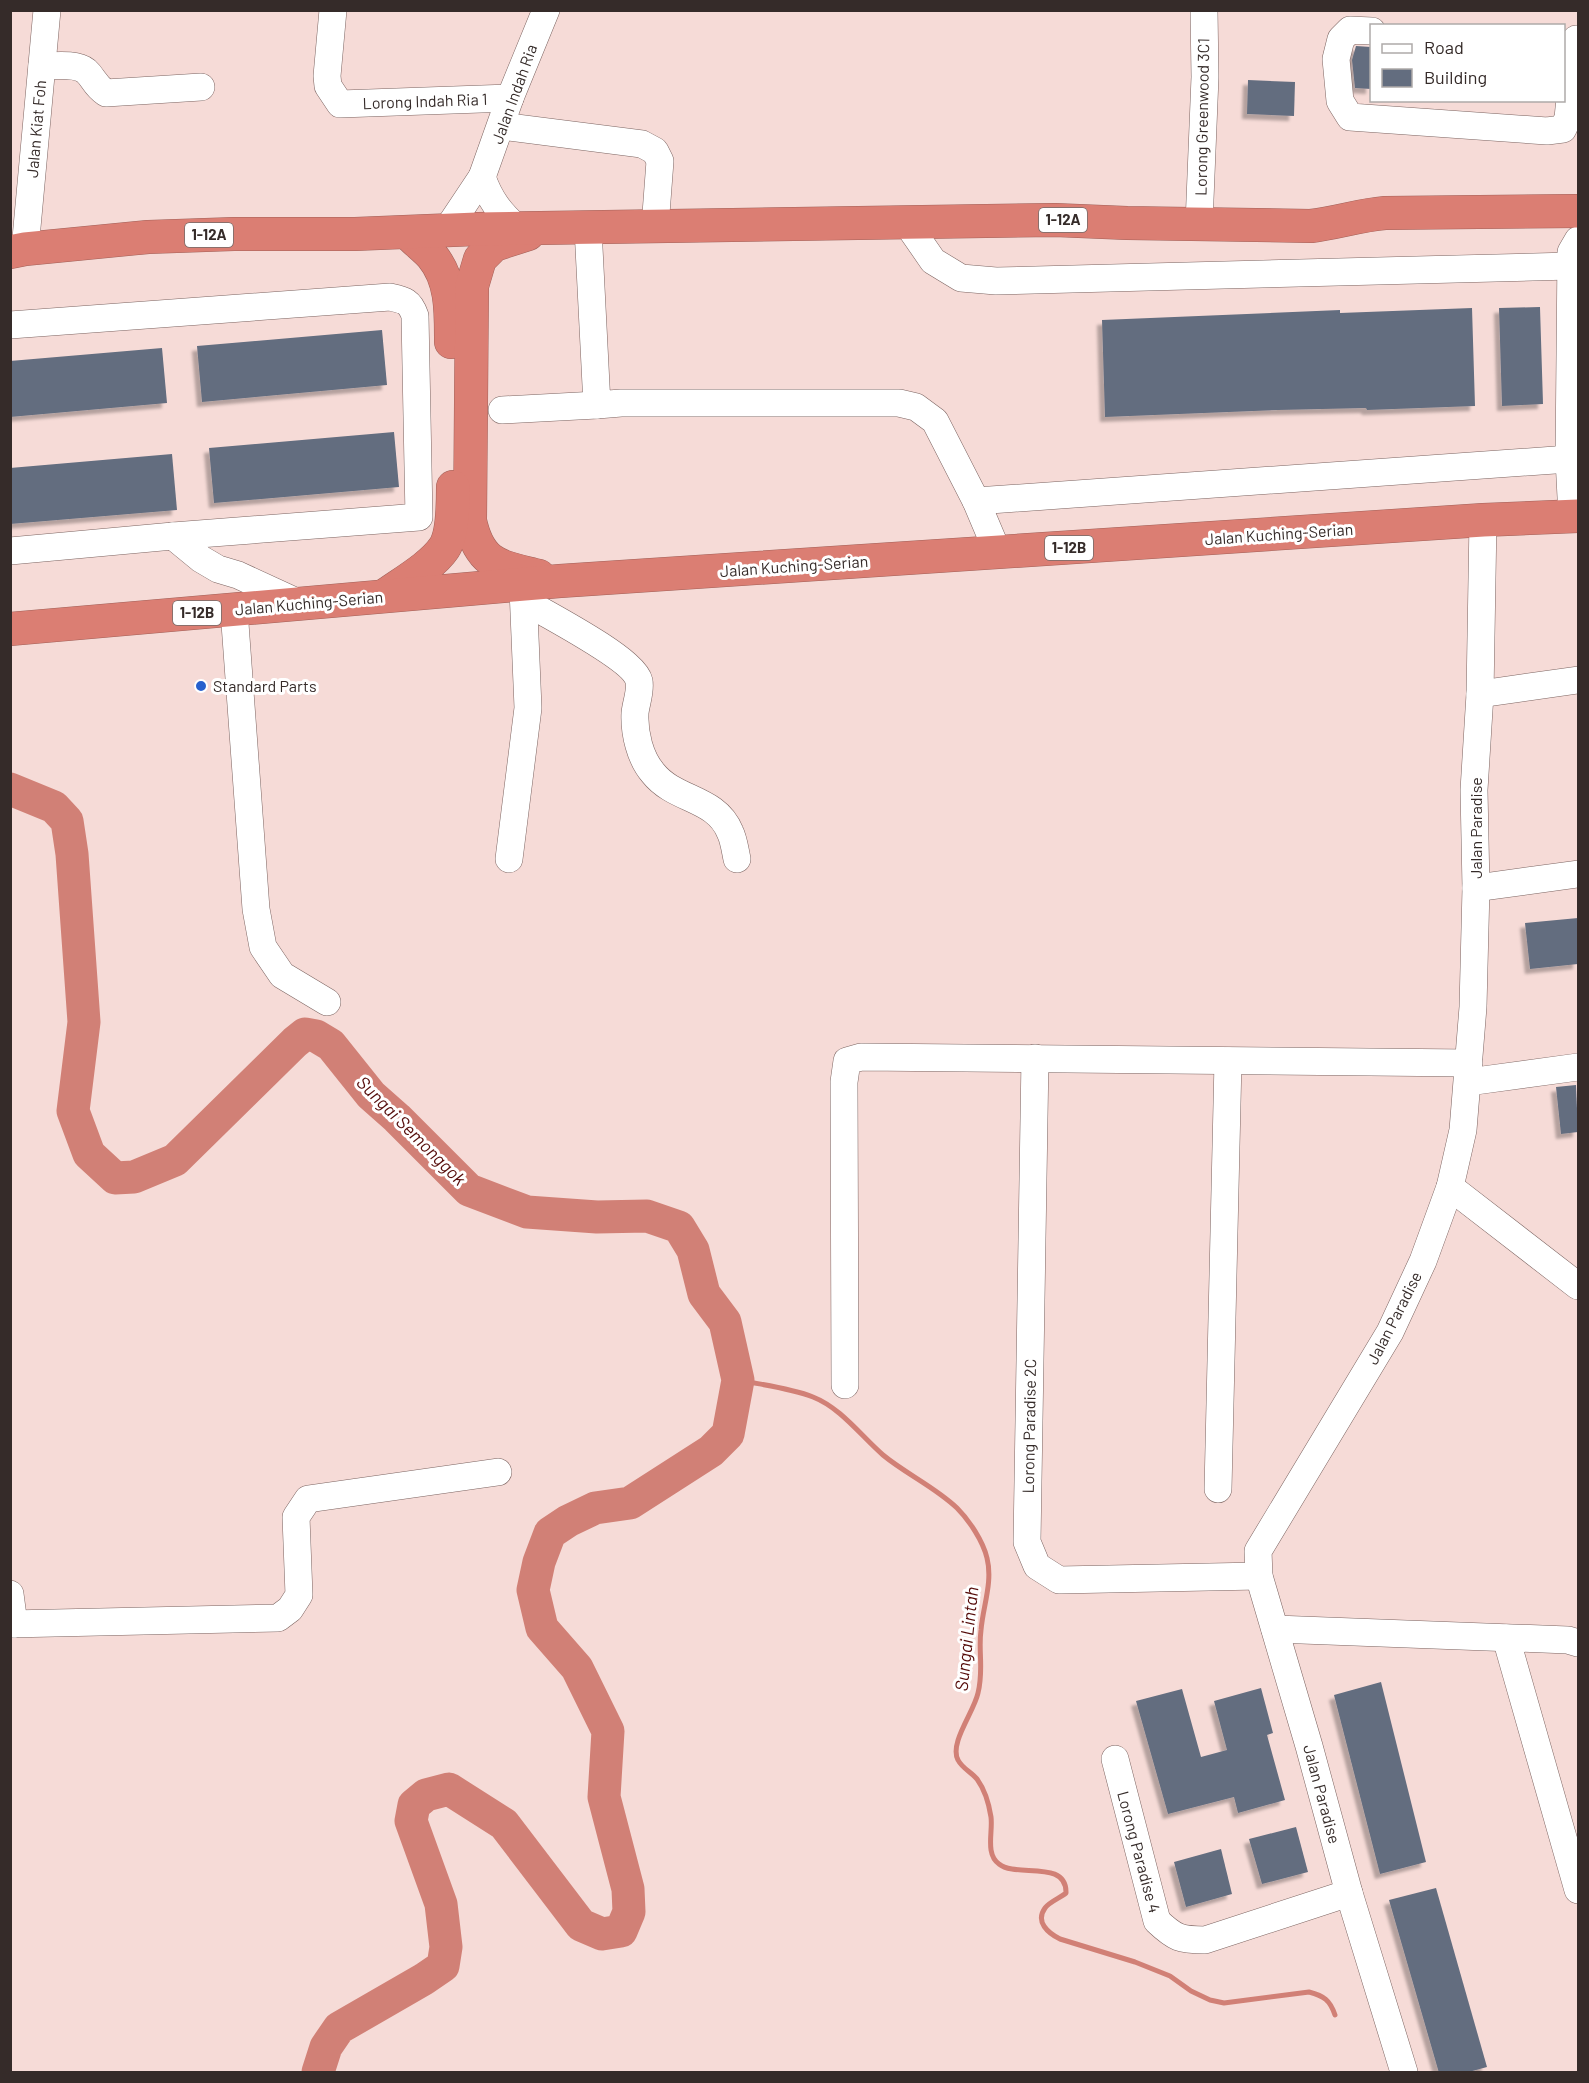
<svg xmlns="http://www.w3.org/2000/svg" width="1589" height="2083" font-family="Barlow,sans-serif">
<style>
.lines{fill:none;stroke-linecap:round;stroke-linejoin:round}
.stream{stroke:#d18076;stroke-width:5}
.river{stroke:#d18076;stroke-width:33}
.building{fill:#636d7f;filter:url(#shadow)}
.minor-casing{stroke:#7c6461;stroke-width:28}
.highway-casing{stroke:#a16159;stroke-width:34}
.minor{stroke:#fff;stroke-width:27}
.highway{stroke:#db7e73;stroke-width:33}
.poi-dot{fill:#2760cd;stroke:#fff;stroke-width:2}
.labels{text-anchor:middle;stroke-width:6;stroke-linejoin:round;paint-order:stroke}
.shield{fill:#fff;stroke:#726b69;stroke-width:1.5}
.shield-label{font-size:15px;font-weight:bold;fill:#352b29}
.street-label{font-size:16px;fill:#352b29;stroke:#fff}
.poi-label{font-size:16px;fill:#352b29;stroke:#fff;text-anchor:start}
.water-label{font-size:18px;font-style:italic;fill:#550b09;stroke:#fff}
</style>
<defs>
<filter id="shadow"><feDropShadow dx="-5" dy="5" stdDeviation="1.5" flood-color="#0004"/></filter>
</defs>
<rect width="100%" height="100%" fill="#f6dbd7"/>
<g class="lines">
<path class="stream" d="M738 1380C763 1385 790 1388 813 1397 841 1408 861 1436 883 1455 906 1474 935 1487 957 1508 969 1520 983 1541 987 1558 993 1582 983 1606 981 1630 978 1652 984 1669 978 1693 974 1712 949 1743 958 1760 962 1768 971 1772 977 1779 985 1790 989 1804 991 1817 993 1832 985 1854 999 1864 1016 1878 1067 1859 1066 1893 1060 1898 1049 1902 1045 1908 1035 1922 1048 1933 1060 1939L1135 1962 1170 1976 1191 1991 1210 2000 1224 2003 1309 1992C1324 1996 1330 2000 1335 2015"/>
<polyline class="river" points="10,789 54,807 67,821 72,854 84,1022 73,1111 89,1154 115,1178 134,1177 175,1160 295,1042 305,1034 316,1036 331,1045 371,1095 397,1118 469,1190 527,1212 597,1217 647,1216 679,1227 693,1250 704,1294 725,1322 738,1380 728,1434 711,1451 630,1503 595,1508 568,1521 550,1533 539,1562 533,1590 542,1628 577,1668 608,1731 604,1797 628,1889 629,1912 621,1931 602,1934 581,1925 504,1824 449,1789 426,1795 414,1805 411,1821 441,1904 446,1947 443,1966 424,1979 339,2028 326,2047 318,2072"/>
</g>
<g class="building">
<polygon points="1356,46 1371,47 1371,89 1355,88 1352,60"/>
<polygon points="1248,80 1295,82 1294,116 1247,114"/>
<polygon points="1540,307 1543,404 1502,406 1499,308"/>
<polygon points="1472,308 1475,406 1367,410 1366,408 1278,410 1105,417 1102,320 1340,310 1340,313"/>
<polygon points="382,330 387,385 202,402 197,346"/>
<polygon points="162,348 167,403 10,417 10,361"/>
<polygon points="394,432 399,487 214,503 209,448"/>
<polygon points="172,454 177,510 10,524 10,468"/>
<polygon points="1578,918 1578,964 1530,969 1525,923"/>
<polygon points="1576,1085 1578,1132 1561,1134 1556,1087"/>
<polygon points="1381,1682 1426,1862 1380,1874 1334,1695"/>
<polygon points="1261,1688 1273,1733 1267,1735 1285,1800 1238,1813 1234,1797 1168,1814 1136,1701 1182,1689 1201,1757 1227,1750 1214,1701"/>
<polygon points="1296,1827 1308,1872 1262,1884 1249,1839"/>
<polygon points="1221,1849 1232,1894 1186,1907 1174,1862"/>
<polygon points="1436,1888 1487,2067 1465,2073 1439,2073 1389,1900"/>
</g>
<g class="lines">
<defs>
<g id="minor">
<polyline points="333,10 327,76 328,86 340,104 510,98"/>
<polyline points="1372,31 1350,30 1341,39 1336,59 1340,101 1350,117 1547,131 1563,129 1568,118 1576,39"/>
<path d="M42 66C54 66 76 63 86 71 94 78 94 85 106 93L201 87"/>
<polyline points="501,126 642,144 655,151 660,161 655,227"/>
<path d="M482 177C490 200 500 213 518 229"/>
<polyline points="906,222 933,261 961,278 996,281 1571,266"/>
<polyline points="1199,224 1205,77 1204,10"/>
<polyline points="588,228 597,405 621,403 899,403 916,407 935,421 976,501 998,553"/>
<polyline points="446,231 482,177 510,98 546,10"/>
<polyline points="25,249 47,10"/>
<path d="M10 325 390 297C404 300 410 301 415 316L419 517 173 536 10 551"/>
<polyline points="502,410 597,405"/>
<polyline points="976,501 1569,459"/>
<polyline points="1572,516 1569,459 1571,252 1578,240"/>
<polyline points="173,536 201,559 218,569 238,575 301,604"/>
<path d="M524 601C546 614 634 659 639 681 641 691 636 703 635 713 634 733 640 758 653 773 675 801 716 797 730 832 734 840 735 850 737 859"/>
<polyline points="234,610 256,909 263,947 282,975 327,1002"/>
<polyline points="1480,694 1578,680"/>
<polyline points="509,859 528,708 523,589"/>
<polyline points="1476,888 1578,874"/>
<polyline points="1035,1058 1027,1542 1037,1566 1059,1580 1259,1576"/>
<polyline points="1468,1082 1578,1067"/>
<polyline points="1450,1187 1578,1286"/>
<polyline points="845,1385 844,1082 847,1061 861,1057 1469,1063"/>
<polyline points="1218,1489 1228,1061"/>
<polyline points="10,1594 14,1624"/>
<polyline points="10,1624 278,1618 290,1609 299,1595 296,1517 308,1499 498,1472"/>
<polyline points="1275,1629 1568,1640 1578,1643"/>
<polyline points="1506,1638 1578,1890"/>
<path d="M1115 1759 1157 1921C1175 1938 1180 1940 1205 1940L1349 1893"/>
<polyline points="1404,2072 1349,1893 1309,1746 1259,1576 1258,1551 1390,1332 1423,1261 1450,1187 1463,1130 1473,1007 1476,888 1474,790 1480,694 1483,520"/>
</g>
<g id="highway">
<path d="M408 233C415 241 425 248 432 256 452 280 451 312 451 342"/>
<path d="M528 234 494 245 480 259 472 286 470 521C480 566 500 566 539 576"/>
<path d="M10 252 25 249 148 237 234 234H355L477 229 1055 220 1127 223 1311 226C1336 223 1360 215 1385 213L1578 211"/>
<path d="M384 596C402 583 432 566 444 548 453 535 453 503 453 487"/>
<polyline points="10,629 560,581 1483,520 1578,516"/>
</g>
</defs>
<use href="#minor" class="minor-casing"/>
<use href="#highway" class="highway-casing"/>
<use href="#minor" class="minor"/>
<use href="#highway" class="highway"/>
</g>
<circle class="poi-dot" cx="201" cy="686" r="6"/>
<g class="labels">
<g class="shield">
<rect x="1039" y="208" width="48" height="24" rx="4.5"/>
<rect x="185" y="223" width="48" height="24" rx="4.5"/>
<rect x="1045" y="536" width="48" height="24" rx="4.5"/>
<rect x="173" y="601" width="48" height="24" rx="4.5"/>
</g>
<g class="shield-label">
<text x="1063" y="225">1-12A</text>
<text x="209" y="240">1-12A</text>
<text x="1069" y="553">1-12B</text>
<text x="197" y="618">1-12B</text>
</g>
<g class="street-label">
<text transform="translate(514 94) rotate(-70)" y="6">Jalan Indah Ria</text>
<text transform="translate(425 101) rotate(-2)" y="6">Lorong Indah Ria 1</text>
<text transform="translate(1202 117) rotate(-89)" y="6">Lorong Greenwood 3C1</text>
<text transform="translate(36 129) rotate(-85)" y="6">Jalan Kiat Foh</text>
<text transform="translate(1279 534) rotate(-4)" y="6">Jalan Kuching-Serian</text>
<text transform="translate(794 566) rotate(-4)" y="6">Jalan Kuching-Serian</text>
<text transform="translate(309 603) rotate(-5)" y="6">Jalan Kuching-Serian</text>
<text transform="translate(1476 828) rotate(-90)" y="6">Jalan Paradise</text>
<text transform="translate(1394 1318) rotate(-63)" y="6">Jalan Paradise</text>
<text transform="translate(1029 1426) rotate(-89)" y="6">Lorong Paradise 2C</text>
<text transform="translate(1322 1794) rotate(75)" y="6">Jalan Paradise</text>
<text transform="translate(1139 1852) rotate(75)" y="6">Lorong Paradise 4</text>
</g>
<g class="poi-label">
<text x="213" y="692">Standard Parts</text>
</g>
<g class="water-label">
<text transform="translate(411 1131) rotate(45)" y="6">Sungai Semonggok</text>
<text transform="translate(967 1639) rotate(-84)" y="6">Sungai Lintah</text>
</g>
</g>
<rect width="1589" height="2083" fill="none" stroke="#352b29" stroke-width="24"/>
<rect x="1370" y="24" width="195" height="78" fill="#ffffff" stroke="#aeaaa9" stroke-width="1.5"/>
<rect x="1382" y="44" width="30" height="9" fill="#ffffff" stroke="#aeaaa9" stroke-width="1.5"/>
<text x="1424" y="54" font-size="18" fill="#352b29">Road</text>
<rect x="1382" y="69" width="30" height="18" fill="#636d7f" stroke="#aeaaa9" stroke-width="1.5"/>
<text x="1424" y="84" font-size="18" fill="#352b29">Building</text>
</svg>
